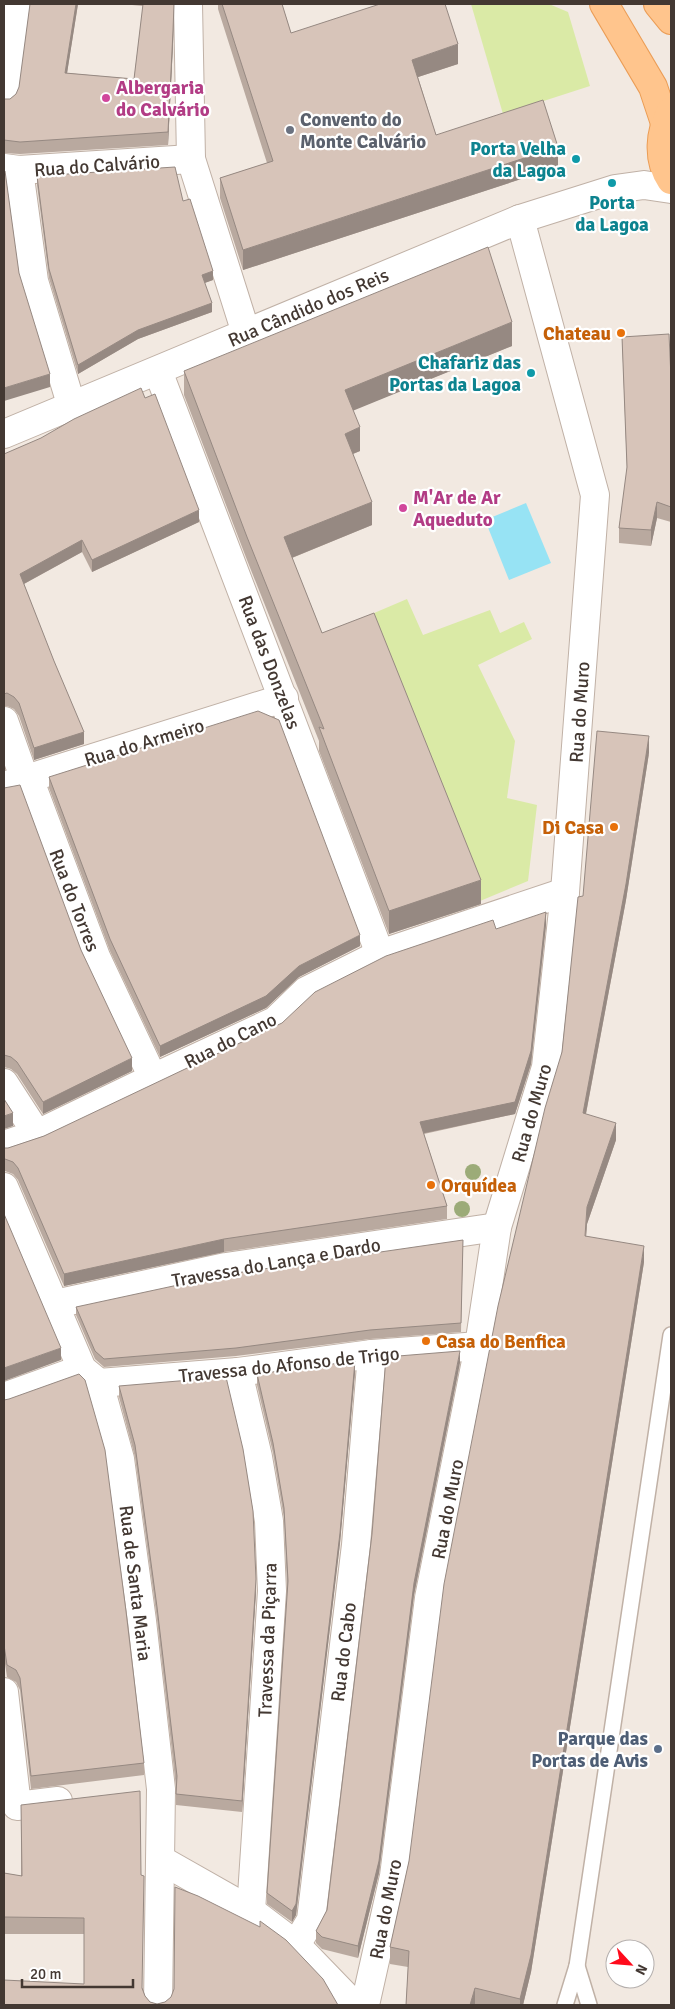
<svg xmlns="http://www.w3.org/2000/svg" width="675" height="2009" font-family="Signika,sans-serif">
<style>
.green{fill:#daeaa6}
.water{fill:#97e3f4}
.lines{fill:none;stroke-linecap:round;stroke-linejoin:round}
.service-casing{stroke:#c0b1a6;stroke-width:18}
.minor-casing{stroke:#c0b1a6;stroke-width:30}
.primary-casing{stroke:#eb9d56;stroke-width:30}
.service{stroke:#fff;stroke-width:15}
.minor{stroke:#fff;stroke-width:28}
.primary{stroke:#ffc58d;stroke-width:28}
.tree{fill:#9cab78}
.wall{fill:#b9a99f}
.shaded-wall{fill:#968982}
.building{fill:#d7c4b9;stroke:#968982}
.hotel-dot{fill:#d1479c;stroke:#fff;stroke-width:2}
.worship-dot{fill:#6b7280;stroke:#fff;stroke-width:2}
.culture-dot{fill:#0f9aa8;stroke:#fff;stroke-width:2}
.food-dot{fill:#e8710a;stroke:#fff;stroke-width:2}
.service-dot{fill:#5c6f8a;stroke:#fff;stroke-width:2}
.labels{text-anchor:middle;stroke-width:4.5;stroke-linejoin:round;paint-order:stroke}
.hotel-label{font-size:19px;font-weight:bold;fill:#b23c85;stroke:#fff;text-anchor:start}
.worship-label{font-size:19px;font-weight:bold;fill:#5b616d;stroke:#fff;text-anchor:start}
.culture-label{font-size:19px;font-weight:bold;fill:#0d838f;stroke:#fff;text-anchor:end}
.street-label{font-size:19px;fill:#433832;stroke:#fff}
.food-label{font-size:19px;font-weight:bold;fill:#c56008;stroke:#fff;text-anchor:end}
.service-label{font-size:19px;font-weight:bold;fill:#4e5e75;stroke:#fff;text-anchor:end}
</style>
<rect width="100%" height="100%" fill="#f2e9e1"/>
<g class="green">
<polygon points="471,4 549,4 568,12 590,86 503,114"/>
<polygon points="407,599 423,635 490,610 500,633 524,622 532,639 478,665 515,741 507,798 537,805 528,881 480,901 339,628"/>
</g>
<polygon class="water" points="526,503 551,563 509,580 485,520"/>
<g class="lines">
<defs>
<g id="service">
<polyline points="577,1966 589,2005"/>
<polyline points="565,2005 577,1966 671,1335"/>
</g>
<g id="minor">
<polyline points="188,4 191,159 246,333"/>
<polyline points="4,97 16,4"/>
<polyline points="4,168 19,170 191,159"/>
<polyline points="19,170 34,281 71,404"/>
<polyline points="158,371 380,954"/>
<polyline points="4,434 520,219 615,189 644,185 671,189"/>
<polyline points="4,721 25,780 33,789 96,957 153,1078"/>
<polyline points="4,786 284,698"/>
<polyline points="4,1083 37,1134"/>
<polyline points="4,1145 37,1134 153,1078 275,1021 306,991 380,954 565,892"/>
<polyline points="4,1187 82,1369 99,1383 120,1459 142,1621 161,1789 158,2005"/>
<polyline points="55,1304 226,1267 497,1227"/>
<polyline points="238,1372 258,1457 269,1521 272,1591 251,1911"/>
<polyline points="99,1383 238,1372 372,1354 479,1346"/>
<polyline points="4,1397 82,1369"/>
<polyline points="4,1692 17,1806 58,1801"/>
<polyline points="161,1860 251,1911 296,1945 354,2005"/>
<polyline points="296,1945 311,1920 356,1545 372,1354"/>
<polyline points="365,2005 394,1876 429,1598 479,1346 497,1227 546,1067 565,892 595,495 520,219"/>
</g>
<g id="primary">
<polyline points="604,4 653,87 665,123"/>
<polyline points="658,4 671,20"/>
<path d="M671 111C660 132 657 159 671 180"/>
</g>
</defs>
<use href="#service" class="service-casing"/>
<use href="#minor" class="minor-casing"/>
<use href="#primary" class="primary-casing"/>
<use href="#service" class="service"/>
<use href="#minor" class="minor"/>
<use href="#primary" class="primary"/>
</g>
<g class="tree">
<circle cx="473" cy="1172" r="8"/>
<circle cx="462" cy="1209" r="8"/>
</g>
<g class="wall">
<polygon points="78,4 67,73 134,79 143,6 121,4 174,4 173,44 168,145 20,154 4,153 4,99 10,99 16,94"/>
<polygon points="218,4 282,4 291,33 458,64 418,77 436,135 558,167 243,270 220,198 220,178 267,163 218,9"/>
<polygon points="37,176 183,201 213,280 204,283 212,312 138,339 78,374 49,278 37,185"/>
<polygon points="622,337 671,378 671,522 657,518 651,546 619,543 619,528 627,471"/>
<polygon points="512,346 353,410 360,451 353,454 372,525 292,558 322,633 481,904 389,934 319,751 319,741 247,560 184,395 184,371"/>
<polygon points="4,454 199,522 92,572 82,552 24,584 84,744 34,760 19,716 14,709 7,706 4,706"/>
<polygon points="649,753 626,900 586,1114 616,1140 587,1224 586,1236 644,1262 531,1972 523,2005 406,2005 408,1967 390,1964 390,1947 409,1861 562,1052 583,896"/>
<polygon points="49,777 360,946 299,977 266,1008 160,1057 110,951 49,788"/>
<polygon points="4,788 81,950 132,1071 43,1114 17,1074 11,1069 4,1067"/>
<polygon points="546,925 531,1064 515,1114 424,1134 447,1206 447,1219 224,1252 64,1286 18,1180 13,1174 5,1171 4,1172 4,1148 8,1148 44,1136 496,929"/>
<polygon points="463,1240 461,1332 370,1339 236,1356 104,1367 95,1359 76,1315 76,1307"/>
<polygon points="460,1363 414,1595 379,1873 358,1958 322,1949 316,1943 316,1931 327,1910"/>
<polygon points="355,1372 340,1543 296,1915 292,1922 267,1904 267,1893 287,1585 284,1518 273,1453 257,1385 257,1374"/>
<polygon points="119,1386 256,1591 242,1812 176,1805 176,1787 157,1619 135,1457 119,1397"/>
<polygon points="4,1400 144,1763 144,1775 31,1789 20,1690 16,1682 7,1677 4,1657"/>
<polygon points="21,1805 143,1989 145,1996 150,2002 157,2004 338,2005 4,2005 84,1984 84,1934 4,1934 4,1873 21,1876"/>
</g>
<g class="shaded-wall">
<polygon points="76,4 78,4 65,86 65,73"/>
<polygon points="174,4 173,44 168,145 168,132"/>
<polygon points="458,44 458,64 412,79 412,60"/>
<polygon points="558,147 558,167 243,270 243,250"/>
<polygon points="213,271 213,280 202,284 202,275"/>
<polygon points="212,303 212,312 138,339 78,374 78,365 138,330"/>
<polygon points="512,322 512,346 345,414 345,390"/>
<polygon points="50,374 50,387 4,401 4,388"/>
<polygon points="360,427 360,451 345,457 345,434"/>
<polygon points="372,502 372,525 284,561 284,537"/>
<polygon points="657,502 657,518 651,546 651,530"/>
<polygon points="199,510 199,522 92,572 92,560"/>
<polygon points="82,540 82,552 20,586 20,574"/>
<polygon points="84,732 84,744 34,760 34,748"/>
<polygon points="649,736 649,753 626,900 583,1129 583,1113"/>
<polygon points="5,757 5,769 4,770 4,758"/>
<polygon points="481,880 481,904 389,934 389,911"/>
<polygon points="546,912 546,925 531,1064 515,1114 420,1134 420,1122"/>
<polygon points="360,935 360,946 299,977 266,1008 160,1057 160,1046 299,966"/>
<polygon points="132,1058 132,1071 43,1114 43,1102"/>
<polygon points="13,1113 13,1126 4,1129 4,1116"/>
<polygon points="616,1123 616,1140 587,1224 585,1252 587,1207"/>
<polygon points="224,1239 224,1252 64,1286 64,1274"/>
<polygon points="644,1246 644,1262 531,1972 523,2005 520,2005 520,1999"/>
<polygon points="61,1348 61,1360 4,1381 4,1368"/>
<polygon points="460,1351 460,1363 414,1595 379,1873 358,1958 358,1946 414,1583"/>
<polygon points="355,1361 355,1372 340,1543 296,1915 292,1922 292,1911"/>
<polygon points="256,1579 256,1591 242,1812 242,1801"/>
<polygon points="475,1988 475,2005 470,2005"/>
</g>
<g class="building">
<polygon points="30,4 76,4 65,73 134,79 143,4 174,4 173,31 168,132 20,142 4,140 4,99 10,99 16,94 19,87"/>
<polygon points="222,4 282,4 291,33 380,4 445,4 458,44 412,60 436,135 543,100 558,147 243,250 220,178 273,161"/>
<polygon points="175,167 183,201 190,199 213,271 202,275 212,303 138,330 78,365 49,269 37,176"/>
<polygon points="4,171 5,171 19,273 50,374 4,388"/>
<polygon points="488,247 512,322 345,390 360,427 345,434 372,502 284,537 322,633 374,613 481,880 389,911 319,727 324,729 247,537 184,371"/>
<polygon points="669,334 671,378 671,507 657,502 651,530 619,528 627,467 622,337"/>
<polygon points="141,388 145,398 155,394 199,510 92,560 82,540 20,574 54,661 84,732 34,748 19,703 14,697 7,693 4,694 4,454 41,438 74,419"/>
<polygon points="258,711 279,720 360,935 299,966 266,996 160,1046 110,939 49,777"/>
<polygon points="597,731 649,736 626,884 583,1113 616,1123 587,1207 585,1236 644,1246 531,1955 520,1999 475,1988 470,2005 406,2005 409,1951 390,1947 409,1861 444,1584 498,1306 545,1108 562,1052 578,897 583,896"/>
<polygon points="20,785 81,950 132,1058 43,1102 17,1062 11,1057 4,1055 4,788"/>
<polygon points="546,912 531,1051 515,1102 420,1122 447,1206 224,1239 64,1274 18,1168 13,1162 5,1159 4,1159 4,1148 8,1148 44,1136 282,1023 315,992 386,956 493,920 496,929"/>
<polygon points="4,1099 13,1113 4,1116"/>
<polygon points="4,1214 61,1348 4,1368"/>
<polygon points="463,1240 461,1323 370,1330 236,1348 104,1359 95,1351 76,1307 229,1274"/>
<polygon points="460,1351 414,1583 379,1861 358,1946 322,1937 316,1931 327,1910 372,1534 386,1357"/>
<polygon points="355,1361 340,1533 296,1904 292,1911 267,1893 288,1581 284,1508 273,1443 257,1374"/>
<polygon points="79,1374 85,1380 105,1450 126,1611 144,1763 31,1776 20,1678 16,1670 7,1665 4,1645 4,1400 9,1399"/>
<polygon points="226,1377 243,1449 253,1511 256,1579 242,1801 176,1794 177,1776 157,1607 135,1445 119,1386"/>
<polygon points="140,1791 141,1875 144,1876 142,1988 145,1996 150,2002 157,2004 165,2002 171,1997 174,1989 175,1887 198,1896 260,1927 260,1921 286,1940 323,1979 338,2005 4,2005 4,1980 84,1984 84,1918 4,1917 4,1873 22,1876 21,1805"/>
</g>
<g class="hotel-dot">
<circle cx="106" cy="98" r="5"/>
<circle cx="403" cy="508" r="5"/>
</g>
<circle class="worship-dot" cx="290" cy="130" r="5"/>
<g class="culture-dot">
<circle cx="576" cy="159" r="5"/>
<circle cx="612" cy="183" r="5"/>
<circle cx="531" cy="373" r="5"/>
</g>
<g class="food-dot">
<circle cx="621" cy="333" r="5"/>
<circle cx="614" cy="827" r="5"/>
<circle cx="431" cy="1185" r="5"/>
<circle cx="426" cy="1341" r="5"/>
</g>
<circle class="service-dot" cx="658" cy="1749" r="5"/>
<g class="labels">
<g class="hotel-label">
<text x="116" y="94">Albergaria<tspan x="116" dy="22">do Calvário</tspan></text>
<text x="413" y="504">M'Ar de Ar<tspan x="413" dy="22">Aqueduto</tspan></text>
</g>
<g class="worship-label">
<text x="300" y="126">Convento do<tspan x="300" dy="22">Monte Calvário</tspan></text>
</g>
<g class="culture-label">
<text x="566" y="155">Porta Velha<tspan x="566" dy="22">da Lagoa</tspan></text>
<text x="612" y="209" text-anchor="middle">Porta<tspan x="612" dy="22">da Lagoa</tspan></text>
<text x="521" y="369">Chafariz das<tspan x="521" dy="22">Portas da Lagoa</tspan></text>
</g>
<g class="street-label">
<text transform="translate(97 165) rotate(-4)" y="7">Rua do Calvário</text>
<text transform="translate(308 307) rotate(-23)" y="7">Rua Cândido dos Reis</text>
<text transform="translate(270 662) rotate(69)" y="7">Rua das Donzelas</text>
<text transform="translate(579 712) rotate(-86)" y="7">Rua do Muro</text>
<text transform="translate(144 742) rotate(-17)" y="7">Rua do Armeiro</text>
<text transform="translate(75 900) rotate(69)" y="7">Rua do Torres</text>
<text transform="translate(230 1040) rotate(-27)" y="7">Rua do Cano</text>
<text transform="translate(531 1113) rotate(-74)" y="7">Rua do Muro</text>
<text transform="translate(276 1262) rotate(-10)" y="7">Travessa do Lança e Dardo</text>
<text transform="translate(289 1364) rotate(-6)" y="7">Travessa do Afonso de Trigo</text>
<text transform="translate(447 1509) rotate(-79)" y="7">Rua do Muro</text>
<text transform="translate(136 1583) rotate(83)" y="7">Rua de Santa Maria</text>
<text transform="translate(267 1640) rotate(-88)" y="7">Travessa da Piçarra</text>
<text transform="translate(343 1652) rotate(-83)" y="7">Rua do Cabo</text>
<text transform="translate(385 1909) rotate(-79)" y="7">Rua do Muro</text>
</g>
<g class="food-label">
<text x="611" y="340">Chateau</text>
<text x="604" y="834">Di Casa</text>
<text x="441" y="1192" text-anchor="start">Orquídea</text>
<text x="436" y="1348" text-anchor="start">Casa do Benfica</text>
</g>
<g class="service-label">
<text x="648" y="1745">Parque das<tspan x="648" dy="22">Portas de Avis</tspan></text>
</g>
</g>
<rect width="675" height="2009" fill="none" stroke="#433832" stroke-width="10"/>
<g transform="translate(630 1964) rotate(116)"><circle r="24" fill="#ffffff" stroke="#b4afad"/>
<path d="M0-4L9 19L0 12L-9 19Z" fill="#ff0b1c"/>
<text y="-8" font-size="14" font-weight="bold" text-anchor="middle" fill="#433832">N</text>
</g>
<path d="M22 1979v8h111v-8" fill="none" stroke="#433832" stroke-width="2.5"/>
<text x="30" y="1979" font-size="15" fill="#433832" stroke="#ffffff" stroke-width="4" paint-order="stroke">20 m</text>
</svg>
